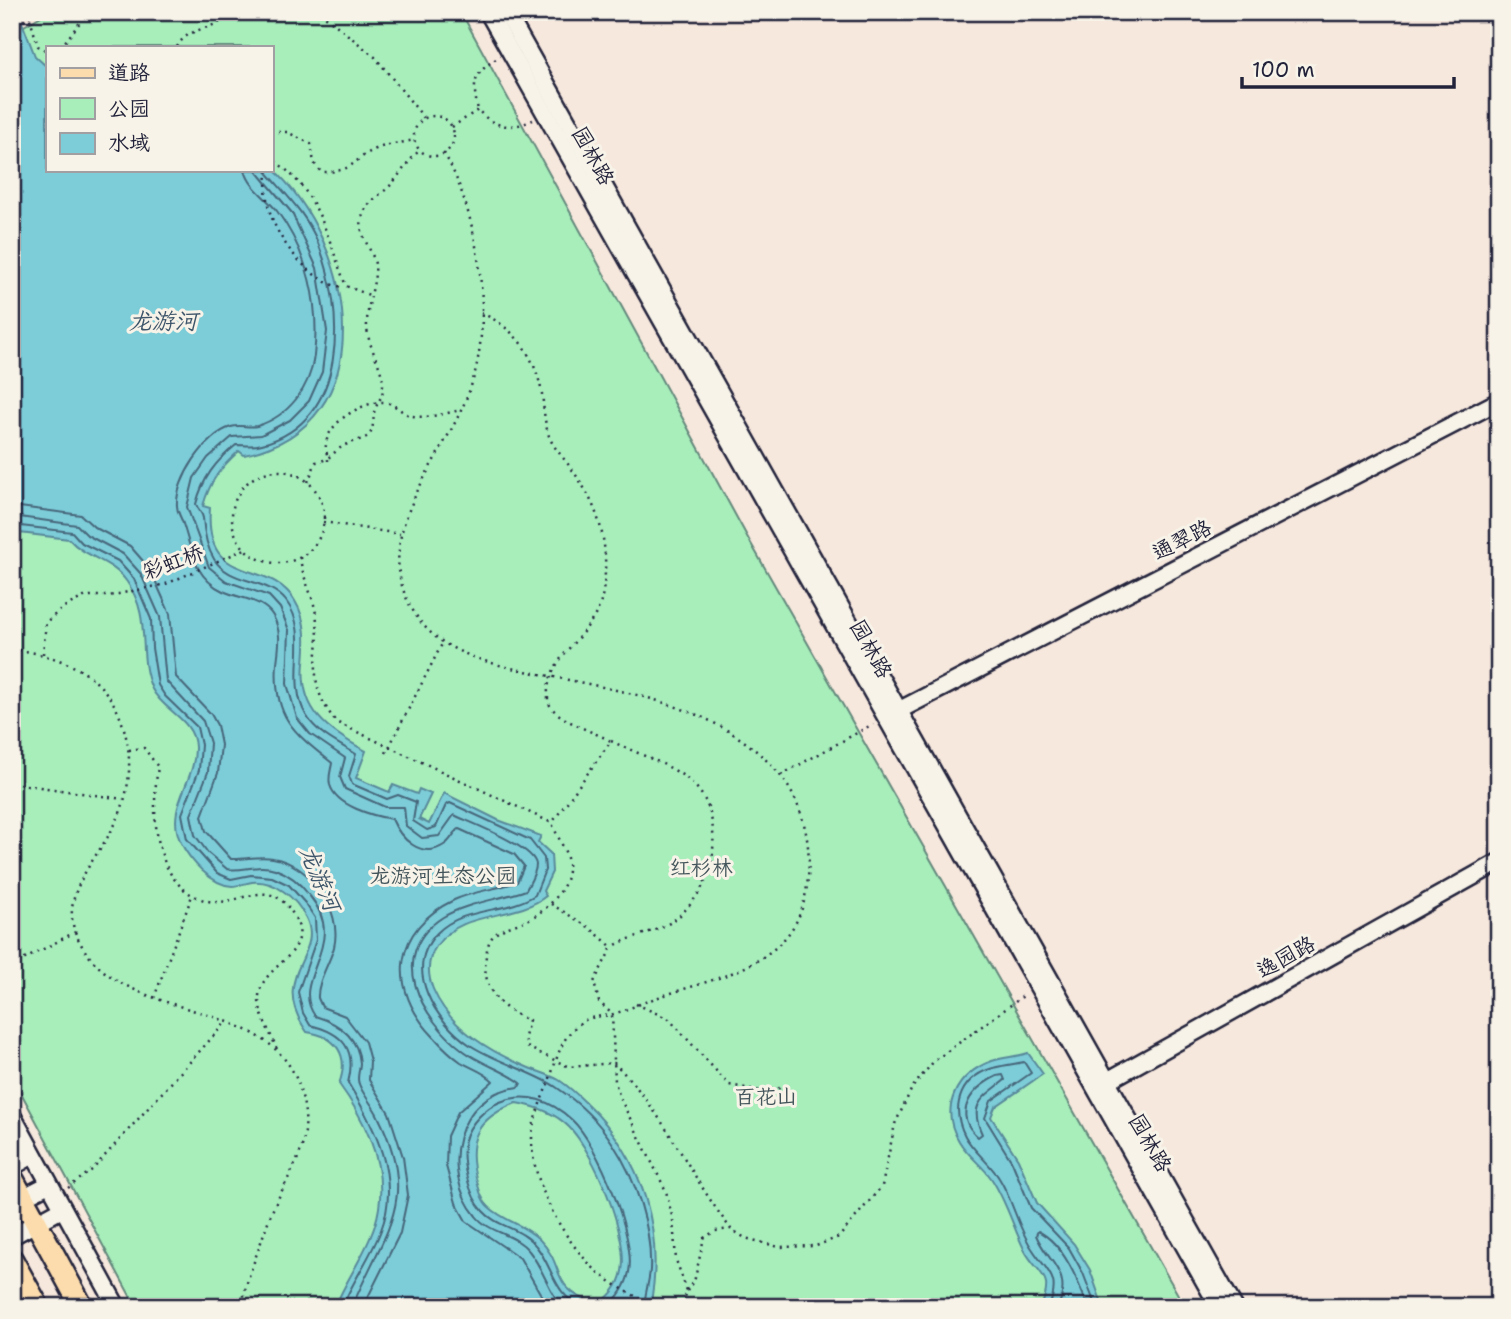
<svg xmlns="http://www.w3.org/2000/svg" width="1511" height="1319" font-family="'Shantell Sans','LXGW WenKai TC',sans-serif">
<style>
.green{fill:#a7eebb;stroke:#64887b;stroke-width:2;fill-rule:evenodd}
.water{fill:#7dcdd9;stroke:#59899a;stroke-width:2;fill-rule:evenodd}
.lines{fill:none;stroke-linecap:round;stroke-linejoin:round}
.shore{stroke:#46667a;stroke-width:2}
.minor-casing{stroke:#22223b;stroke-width:21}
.major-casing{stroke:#22223b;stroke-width:26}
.path{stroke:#22223b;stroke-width:2.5;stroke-dasharray:2 5;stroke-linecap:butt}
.minor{stroke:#f7f3e8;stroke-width:16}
.major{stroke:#fcdcac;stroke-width:21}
.path-bridge{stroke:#22223b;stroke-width:2.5;stroke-dasharray:2 5;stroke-linecap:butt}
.labels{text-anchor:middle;stroke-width:6;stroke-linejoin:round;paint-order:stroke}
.street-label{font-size:21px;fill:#22223b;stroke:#f7f3e8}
.park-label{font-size:21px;fill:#43555b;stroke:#f7f3e8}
.water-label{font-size:23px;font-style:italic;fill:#3d556a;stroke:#f7f3e8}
</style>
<rect width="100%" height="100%" fill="#f7e8dd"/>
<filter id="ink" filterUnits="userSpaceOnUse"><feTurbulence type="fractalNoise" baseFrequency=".0143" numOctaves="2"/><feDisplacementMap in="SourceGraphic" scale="14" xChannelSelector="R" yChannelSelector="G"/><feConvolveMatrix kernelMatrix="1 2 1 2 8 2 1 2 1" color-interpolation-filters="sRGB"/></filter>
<g filter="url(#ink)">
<path class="green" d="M48 12H461L749 540 1185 1307H136L12 1076V33ZM47 47H271V170H47Z"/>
<g class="water">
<path d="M12 12H18L35 56 47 67V170H271V167C356 244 387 425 244 455L239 451C220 468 210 481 203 506L210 508C204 589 268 556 295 601 307 621 306 640 304 663 299 710 328 731 366 751L356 778 389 792 393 785 417 794 419 789 431 794 419 819 429 824 444 793 498 820 541 836 538 842 551 854 552 872 543 891 546 896C515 921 462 909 437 945 427 959 427 974 433 989 450 1029 491 1052 529 1068 539 1072 550 1075 559 1080 568 1086 579 1096 587 1104 643 1157 665 1232 650 1307H335C346 1279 366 1254 375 1225 391 1174 369 1125 339 1084 350 1055 336 1036 307 1032 267 975 325 956 306 918 296 898 276 880 252 882 245 883 239 886 232 886 211 885 190 860 181 843 164 807 196 782 195 747 194 719 163 711 152 689 136 654 153 619 127 582 112 560 85 558 69 539L12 532ZM516 1103C536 1106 554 1112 569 1127 594 1152 629 1236 622 1271 619 1287 610 1296 598 1305 546 1287 568 1268 539 1239 525 1225 504 1221 489 1207 481 1200 479 1188 476 1178 466 1138 478 1118 516 1103Z"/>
<path d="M1028 1053 1043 1074 995 1107 991 1117 1018 1159 1037 1203 1074 1244 1090 1270 1103 1307H1041C1055 1274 1038 1275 1025 1251 1013 1227 1006 1200 991 1178 982 1165 967 1155 959 1141 939 1108 956 1074 992 1061 1003 1057 1016 1057 1028 1053Z"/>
</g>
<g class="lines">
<g class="shore">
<path d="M245 170C249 187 266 197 277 211 308 253 320 305 314 356 310 388 289 416 257 426 248 428 240 424 231 427 206 434 175 480 177 506 177 512 180 515 182 521 192 548 192 576 223 591 240 599 263 599 273 616 282 632 279 646 277 663 273 717 293 732 332 763 331 770 328 777 330 785 336 806 373 816 392 819 400 838 421 860 444 845 451 841 453 833 459 829L514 854 524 866 517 882C497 889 474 891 454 900 393 929 387 988 433 1036 441 1045 451 1055 461 1062 471 1068 485 1072 493 1081L458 1112 447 1136 446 1166 456 1203 466 1221 520 1258 548 1307"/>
<path d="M256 170 292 213 317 268 327 331 322 372 309 401 290 420 261 435 232 437 208 458 194 478 187 507 209 567 226 581 269 596 280 608 289 630 287 684 297 718 310 734 345 758 340 777 345 789 385 807H404L406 826 422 838 439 836 454 815C471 823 535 847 536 865 536 873 529 884 526 890 499 900 468 902 443 917 385 954 421 1019 464 1051 481 1064 504 1070 521 1083L519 1087C455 1094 439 1171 476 1216 489 1233 516 1234 529 1251 543 1268 548 1290 562 1307"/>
<path d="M265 170C285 194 306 213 318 243 345 310 349 421 262 444 252 447 245 445 236 445 215 462 203 478 196 504 198 510 202 512 203 518 204 532 206 546 214 559 229 584 268 578 286 601 312 635 285 678 306 715 316 733 339 744 356 754L349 776 352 784 387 799 398 795 416 802 413 821 427 830 436 827 446 805 450 803 530 840 544 858 545 870 535 895C506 914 463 906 437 933 402 970 436 1022 470 1045 496 1062 534 1072 556 1087 578 1102 599 1122 613 1144 636 1179 652 1228 650 1270 649 1282 645 1294 644 1307"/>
<path d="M12 506 81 515 94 527 130 546 150 569 170 614 176 677 211 714 217 725 221 745 218 773 202 816 206 831 231 859C245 860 258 855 273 858 310 864 343 910 334 947 330 963 317 981 318 998L322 1007 345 1016 365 1042 370 1061 369 1080 389 1113 403 1157 408 1195 400 1233 363 1307"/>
<path d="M12 516 77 525 87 535 123 554 141 574 160 617 166 681 203 721 210 743 208 772 191 815 195 835 208 853 227 869C243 872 258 863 275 869 290 874 300 883 309 895 351 945 288 978 315 1016 338 1023 358 1036 360 1063 360 1070 356 1078 359 1084 363 1095 373 1105 378 1116 421 1202 383 1232 352 1307"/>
<path d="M12 525 72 532 82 543 118 561 134 579 151 619 152 648 158 685 165 696 197 727 201 745 199 770 182 814 187 839 217 873 231 879 251 875 272 877 289 885 305 903 315 918 316 940 298 992 303 1013 310 1025C343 1033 357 1049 348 1083 375 1127 401 1178 381 1230 371 1257 353 1280 342 1307"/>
<path d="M997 1076 1003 1075 1005 1080C983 1098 968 1103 982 1134L978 1137C951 1113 972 1088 997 1076Z"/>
<path d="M583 1307C553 1295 554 1268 536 1246 522 1228 497 1227 483 1211 469 1196 460 1160 465 1140 469 1124 485 1108 500 1102 526 1091 552 1101 572 1120 598 1144 636 1237 629 1272 626 1287 618 1298 607 1307"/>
<path d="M1049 1307C1061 1277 1048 1273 1033 1250 1018 1229 1013 1200 999 1178 990 1163 973 1151 965 1136 949 1105 962 1075 997 1067 1006 1065 1015 1064 1024 1062L1031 1073 991 1101 985 1118 1012 1162 1031 1208 1069 1248 1083 1273 1096 1307"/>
<path d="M1058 1307C1073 1272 1047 1262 1036 1235L1038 1231C1064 1244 1078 1281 1088 1307"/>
</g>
<defs>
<g id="minor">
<polyline points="488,12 1219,1307"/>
<polyline points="506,12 1234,1307"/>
<polyline points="888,716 1499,401"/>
<polyline points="1100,1085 1499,862"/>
<polyline points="12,1115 117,1307"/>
<polyline points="12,1167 33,1155"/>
<polyline points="12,1203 49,1184"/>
<polyline points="12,1236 62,1209"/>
</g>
<g id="major">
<polyline points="12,1178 82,1307"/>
<polyline points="12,1260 38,1307"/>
</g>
</defs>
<use href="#minor" class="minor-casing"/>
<use href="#major" class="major-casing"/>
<g class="path">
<polyline points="28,12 38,46 47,51"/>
<polyline points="320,12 375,57 424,118"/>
<polyline points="61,47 88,12"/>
<path d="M177 47C189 24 218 32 230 12"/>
<path d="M496 59C473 74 472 83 478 110 494 128 511 130 533 120"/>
<circle cx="434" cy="136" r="20"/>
<polyline points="452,127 478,110"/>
<path d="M271 132H287L311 144 314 163 321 172C356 172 352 159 376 149 388 144 402 143 414 140"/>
<path d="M271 142 272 159C319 190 327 237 346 286L369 295"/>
<path d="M444 153C479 215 494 318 471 386 446 462 358 538 420 621 450 660 509 667 554 677 631 693 716 706 772 766 805 800 815 850 805 897 791 964 720 977 665 995 647 1000 628 1010 610 1015 599 1017 589 1016 579 1024 560 1038 557 1060 549 1081 543 1096 536 1112 533 1128 525 1175 565 1244 599 1273 616 1287 637 1297 656 1307"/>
<path d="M268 170C259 210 284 251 315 275 323 281 334 288 345 286"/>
<path d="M481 313C515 327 536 357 542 394 544 408 544 422 549 436 554 449 565 459 573 471 601 509 611 550 602 597 595 635 544 656 548 699 549 718 595 732 611 741L552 823"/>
<path d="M328 461C328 456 325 449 326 445 327 422 364 401 384 402 395 403 402 414 413 416 428 419 446 413 461 410"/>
<circle cx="278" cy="517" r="46"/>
<path d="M308 482 316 462C332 460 334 449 348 444 371 435 372 440 374 413 375 405 383 398 383 388 384 367 368 349 367 327 366 306 377 281 375 264 372 248 358 236 362 218 366 202 378 197 389 187 400 175 408 161 420 150"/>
<polyline points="323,522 400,534"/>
<path d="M300 557C302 578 313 594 316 614 324 661 301 676 336 722L552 823C556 834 564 846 567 858 574 884 549 910 527 920 516 925 501 928 493 936 488 942 487 949 486 956 481 988 500 1010 529 1020L525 1037 527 1047 569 1067 614 1063C664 1111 689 1175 731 1229"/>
<path d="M12 649C55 655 96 668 117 710 133 745 133 783 118 818 103 853 58 892 76 934 117 1031 277 988 302 1096 313 1143 295 1162 277 1201 268 1218 263 1238 256 1256 251 1271 243 1290 243 1307"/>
<polyline points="43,654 46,622 64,607 86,596 109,596 166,584 245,549"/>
<path d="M611 741C670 769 718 775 713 851 712 875 698 899 679 916 660 933 634 934 612 947"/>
<path d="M129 750 144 748 158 767C151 811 152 888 208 901 241 908 269 872 294 916 317 955 260 964 259 997 258 1014 272 1035 278 1052"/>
<polyline points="386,753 442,644"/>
<polyline points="781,775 873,724"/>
<polyline points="12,783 123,799"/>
<polyline points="551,904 590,928 612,947 594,982 599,1002 612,1014 615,1082 620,1098 666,1191 673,1220 676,1260 687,1291 682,1307"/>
<polyline points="12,966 75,932"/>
<polyline points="154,998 193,893"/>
<polyline points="636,1004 669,1019 729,1085 762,1091 786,1087"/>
<polyline points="68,1188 92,1170 227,1021"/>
<polyline points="687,1291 695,1278 704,1238 715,1231 731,1229 745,1238 779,1247 816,1246 839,1237 882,1186 895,1124 912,1088 934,1061 1026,994"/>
</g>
<use href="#minor" class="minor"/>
<use href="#major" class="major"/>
<polyline class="path-bridge" points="12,29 35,12"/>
</g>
</g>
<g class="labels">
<g class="street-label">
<text transform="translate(593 156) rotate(61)" y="7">园林路</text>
<text transform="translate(1182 540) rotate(-27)" y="7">通翠路</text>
<text transform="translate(173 562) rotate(-20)" y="7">彩虹桥</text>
<text transform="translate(871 649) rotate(61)" y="7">园林路</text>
<text transform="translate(1286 957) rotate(-29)" y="7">逸园路</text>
<text transform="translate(1150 1143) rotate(60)" y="7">园林路</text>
</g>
<g class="park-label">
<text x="701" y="875">红杉林</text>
<text x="443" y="883">龙游河生态公园</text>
<text x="766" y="1104">百花山</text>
</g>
<g class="water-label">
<text x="163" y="329">龙游河</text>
<text transform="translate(320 878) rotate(67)" y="8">龙游河</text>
</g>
</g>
<rect width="1511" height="1319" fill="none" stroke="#f7f3e8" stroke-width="42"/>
<rect x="21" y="21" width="1469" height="1277" fill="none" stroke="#22223b" stroke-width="2.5" filter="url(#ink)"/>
<rect x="46" y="46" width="228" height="126" fill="#f7f3e8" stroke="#a29fa3" stroke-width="2"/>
<rect x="60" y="68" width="35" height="10" fill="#fcdcac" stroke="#a29fa3" stroke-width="2"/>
<text x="108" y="80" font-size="21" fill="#22223b">道路</text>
<rect x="60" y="98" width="35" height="21" fill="#a7eebb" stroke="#a29fa3" stroke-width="2"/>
<text x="108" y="116" font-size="21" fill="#22223b">公园</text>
<rect x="60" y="133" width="35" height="21" fill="#7dcdd9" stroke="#a29fa3" stroke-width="2"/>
<text x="108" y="150" font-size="21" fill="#22223b">水域</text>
<path d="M1242 77v10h212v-10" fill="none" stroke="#22223b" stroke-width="3.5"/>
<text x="1252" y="77" font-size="21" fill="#22223b" stroke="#f7f3e8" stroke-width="5" paint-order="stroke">100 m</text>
</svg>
